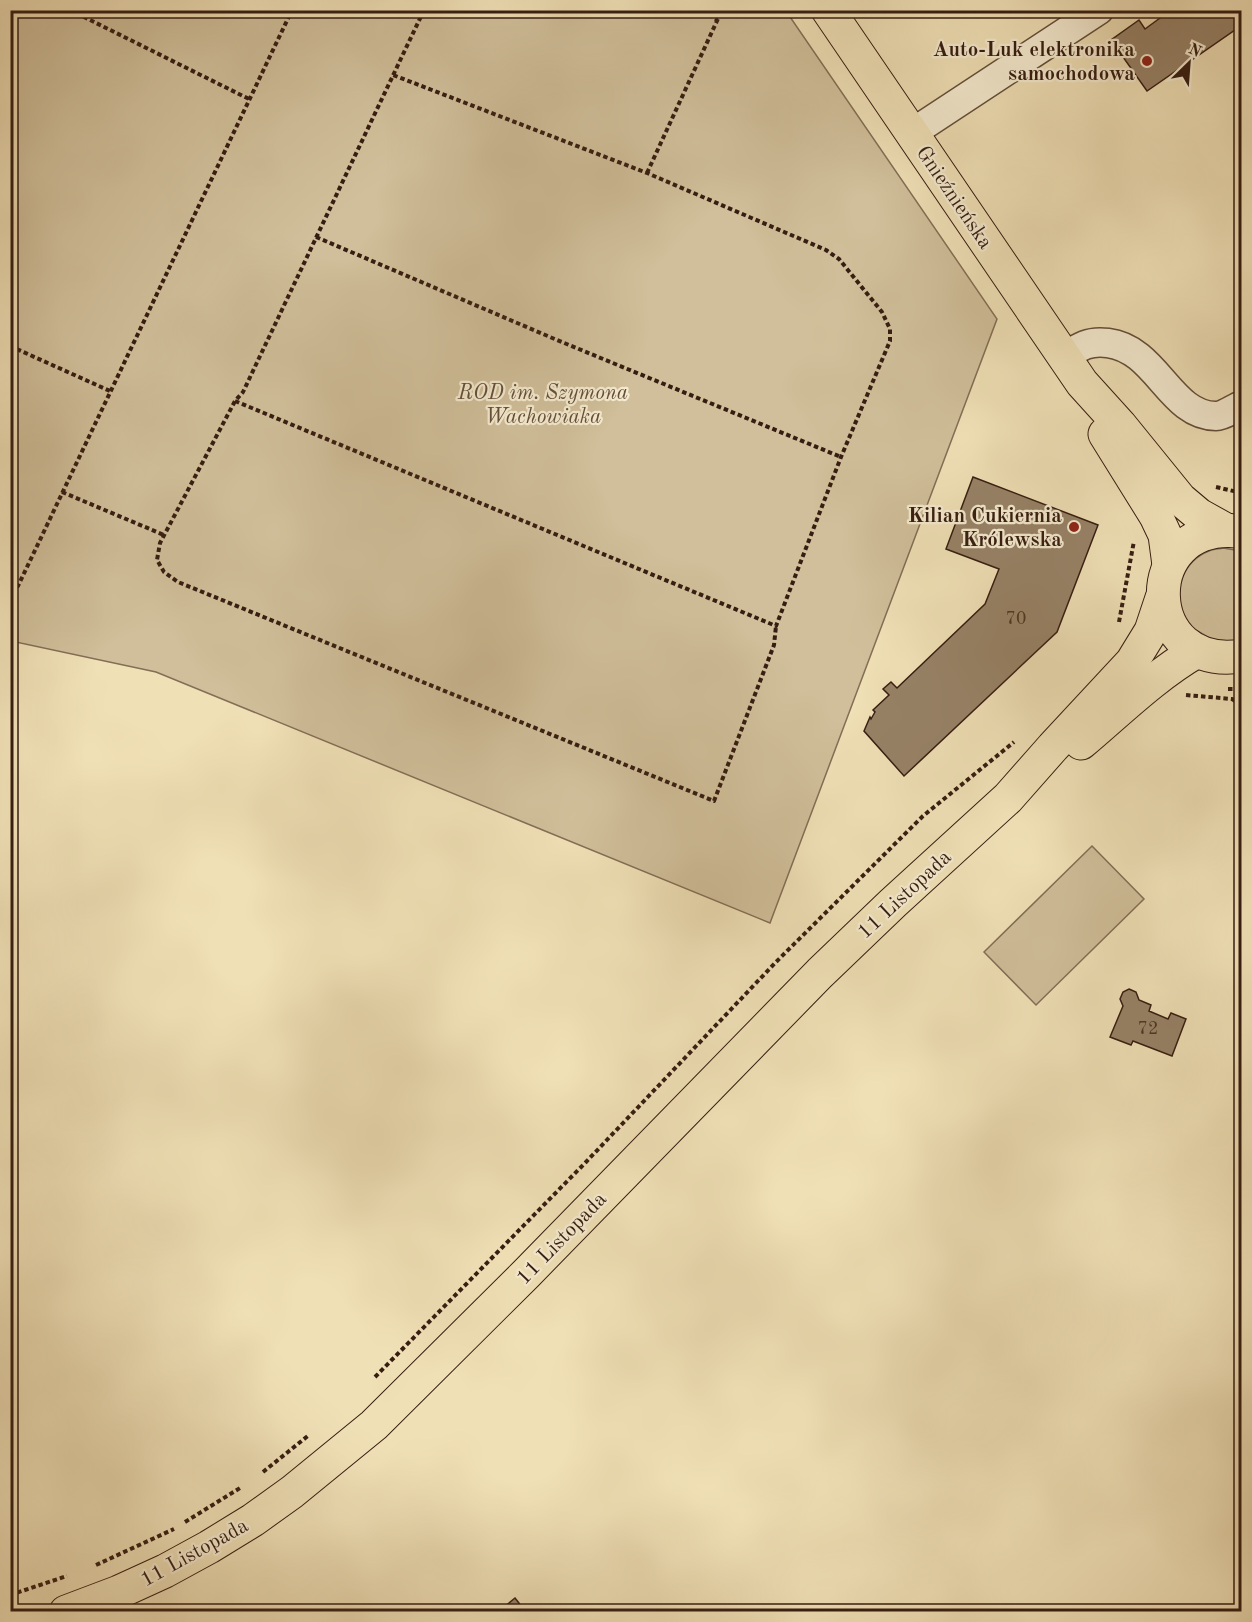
<svg xmlns="http://www.w3.org/2000/svg" width="1252" height="1622" font-family="'Old Standard TT',serif">
<style>
.green{fill:#d0bf9a;stroke:#836e56;stroke-width:1.5}
.building{fill:#978267;stroke:#361d11;stroke-width:1.5}
.lines{fill:none;stroke-linecap:round;stroke-linejoin:round}
.minor-casing{stroke:#644e3a;stroke-width:31}
.major-casing{stroke:#361d11;stroke-width:35}
.path{stroke:#361d11;stroke-width:4;stroke-dasharray:4.5 3;stroke-linecap:butt}
.minor{stroke:#f5ebd0;stroke-width:28}
.major{stroke:#f0e0b6;stroke-width:33}
.poi-dot{fill:#8f2418;stroke:#f5ebd0;stroke-width:2}
.labels{text-anchor:middle;stroke-width:4.5;stroke-linejoin:round;paint-order:stroke}
.number-label{font-size:18px;fill:#4e3626}
.poi-label{font-size:21px;font-weight:bold;fill:#361d11;stroke:#f5ebd0;text-anchor:end}
.street-label{font-size:21px;fill:#361d11;stroke:#f5ebd0}
.park-label{font-size:21px;font-style:italic;fill:#644e3a;stroke:#f5ebd0}
</style>
<rect width="100%" height="100%" fill="#f0e0b6"/>
<filter id="stains"><feTurbulence type="fractalNoise" baseFrequency=".00333" numOctaves="4"/><feColorMatrix values="0 0 0 0 .2 0 0 0 0 .09 0 0 0 0 .02 0 0 0 .5 -.17"/></filter>
<radialGradient id="worn" r=".72"><stop offset=".6" stop-color="#630" stop-opacity="0"/><stop offset="1" stop-color="#630" stop-opacity=".3"/></radialGradient>
<g class="green">
<polygon points="11,10 786,11 997,319 770,923 156,672 16,642 11,646"/>
<path d="M1223 548 1241 551V639C1224 644 1217 643 1201 633 1198 631 1192 629 1189 626 1188 625 1185 619 1185 618 1171 593 1183 561 1209 551 1213 549 1219 549 1223 548Z"/>
<polygon points="1092,846 1144,899 1036,1005 984,952"/>
</g>
<g class="building">
<polygon points="1171,10 1242,10 1242,25 1147,91 1111,40 1139,20 1145,29"/>
<polygon points="973,477 1098,525 1057,632 904,776 864,731 870,717 871,719 875,712 873,710 889,695 883,689 891,682 897,688 985,604 999,569 946,549"/>
<polygon points="1129,989 1136,992 1139,1000 1151,1005 1149,1011 1168,1019 1171,1013 1186,1019 1172,1056 1133,1041 1131,1045 1110,1037 1123,1006 1120,999 1123,992"/>
<polygon points="1242,1067 1242,1083 1236,1081"/>
<polygon points="515,1598 526,1612 498,1612"/>
</g>
<g class="lines">
<defs>
<g id="minor">
<polyline points="912,133 1099,10"/>
<path d="M1064 356C1071 352 1078 348 1085 345 1093 342 1100 342 1108 343 1157 349 1170 416 1216 416 1224 416 1234 408 1242 405"/>
</g>
<g id="major">
<polyline points="828,10 1082,383 1120,425 1180,499 1199,515 1226,530"/>
<polyline points="1105,434 1156,516 1165,535 1169,565"/>
<path d="M1237 531C1136 522 1140 672 1242 656"/>
<path d="M1081 743C1119 711 1154 676 1197 651"/>
<polyline points="66,1612 119,1592 165,1571 209,1547 253,1520 292,1492 374,1425 526,1274 820,973 893,903 1008,798 1053,747 1132,662 1151,631 1162,598"/>
</g>
</defs>
<use href="#minor" class="minor-casing"/>
<use href="#major" class="major-casing"/>
<g class="path">
<polyline points="70,10 249,99"/>
<polyline points="424,10 243,392 235,401 160,543 157,560 164,572 178,582 714,801 774,645 776,626"/>
<polyline points="703,10 717,20"/>
<polyline points="647,173 722,10"/>
<polyline points="316,237 557,340 841,457"/>
<polyline points="10,346 110,391"/>
<polyline points="235,401 776,626 841,457 890,341 890,329 882,312 839,259 826,250 647,173 393,75"/>
<polyline points="1216,487 1242,493"/>
<polyline points="62,492 164,535"/>
<polyline points="10,591 18,586 292,10"/>
<polyline points="1119,622 1134,541"/>
<polyline points="1228,689 1234,689 1242,693"/>
<polyline points="1186,695 1232,699 1242,705"/>
<polyline points="375,1377 586,1162 776,962 923,816 1014,742"/>
<polyline points="263,1472 309,1435"/>
<polyline points="185,1522 240,1488"/>
<polyline points="96,1565 174,1529"/>
<polyline points="10,1595 67,1576"/>
</g>
<use href="#minor" class="minor"/>
<use href="#major" class="major"/>
</g>
<g class="poi-dot">
<circle cx="1147" cy="61" r="6"/>
<circle cx="1074" cy="527" r="6"/>
</g>
<g class="labels">
<g class="number-label">
<text x="1016" y="624">70</text>
<text x="1148" y="1034">72</text>
</g>
<g class="poi-label">
<text x="1135" y="56">Auto-Luk elektronika<tspan x="1135" dy="24">samochodowa</tspan></text>
<text x="1062" y="522">Kilian Cukiernia<tspan x="1062" dy="24">Królewska</tspan></text>
</g>
<g class="street-label">
<text transform="translate(955 197) rotate(56)" y="7">Gnieźnieńska</text>
<text transform="translate(904 894) rotate(-43)" y="7">11 Listopada</text>
<text transform="translate(561 1238) rotate(-46)" y="7">11 Listopada</text>
<text transform="translate(194 1552) rotate(-29)" y="7">11 Listopada</text>
</g>
<g class="park-label">
<text x="543" y="399">ROD im. Szymona<tspan x="543" dy="24">Wachowiaka</tspan></text>
</g>
</g>
<rect width="1252" height="1622" fill="none" stroke="#f0e0b6" stroke-width="36"/>
<rect x="12" y="12" width="1228" height="1598" fill="none" stroke="#361d11" stroke-width="3"/>
<rect x="18" y="18" width="1216" height="1586" fill="none" stroke="#361d11" stroke-width="1.5"/>
<g transform="translate(1189 63) rotate(25)" stroke="#f5ebd0" stroke-width="4.5" paint-order="stroke">
<path d="M0-4.5L10 22L0 15L-10 22Z" fill="#361d11"/>
<text y="-9" font-size="16" font-weight="bold" text-anchor="middle" fill="#361d11">N</text>
</g>
<rect width="100%" height="100%" filter="url(#stains)"/>
<rect width="100%" height="100%" fill="url(#worn)"/>
</svg>
